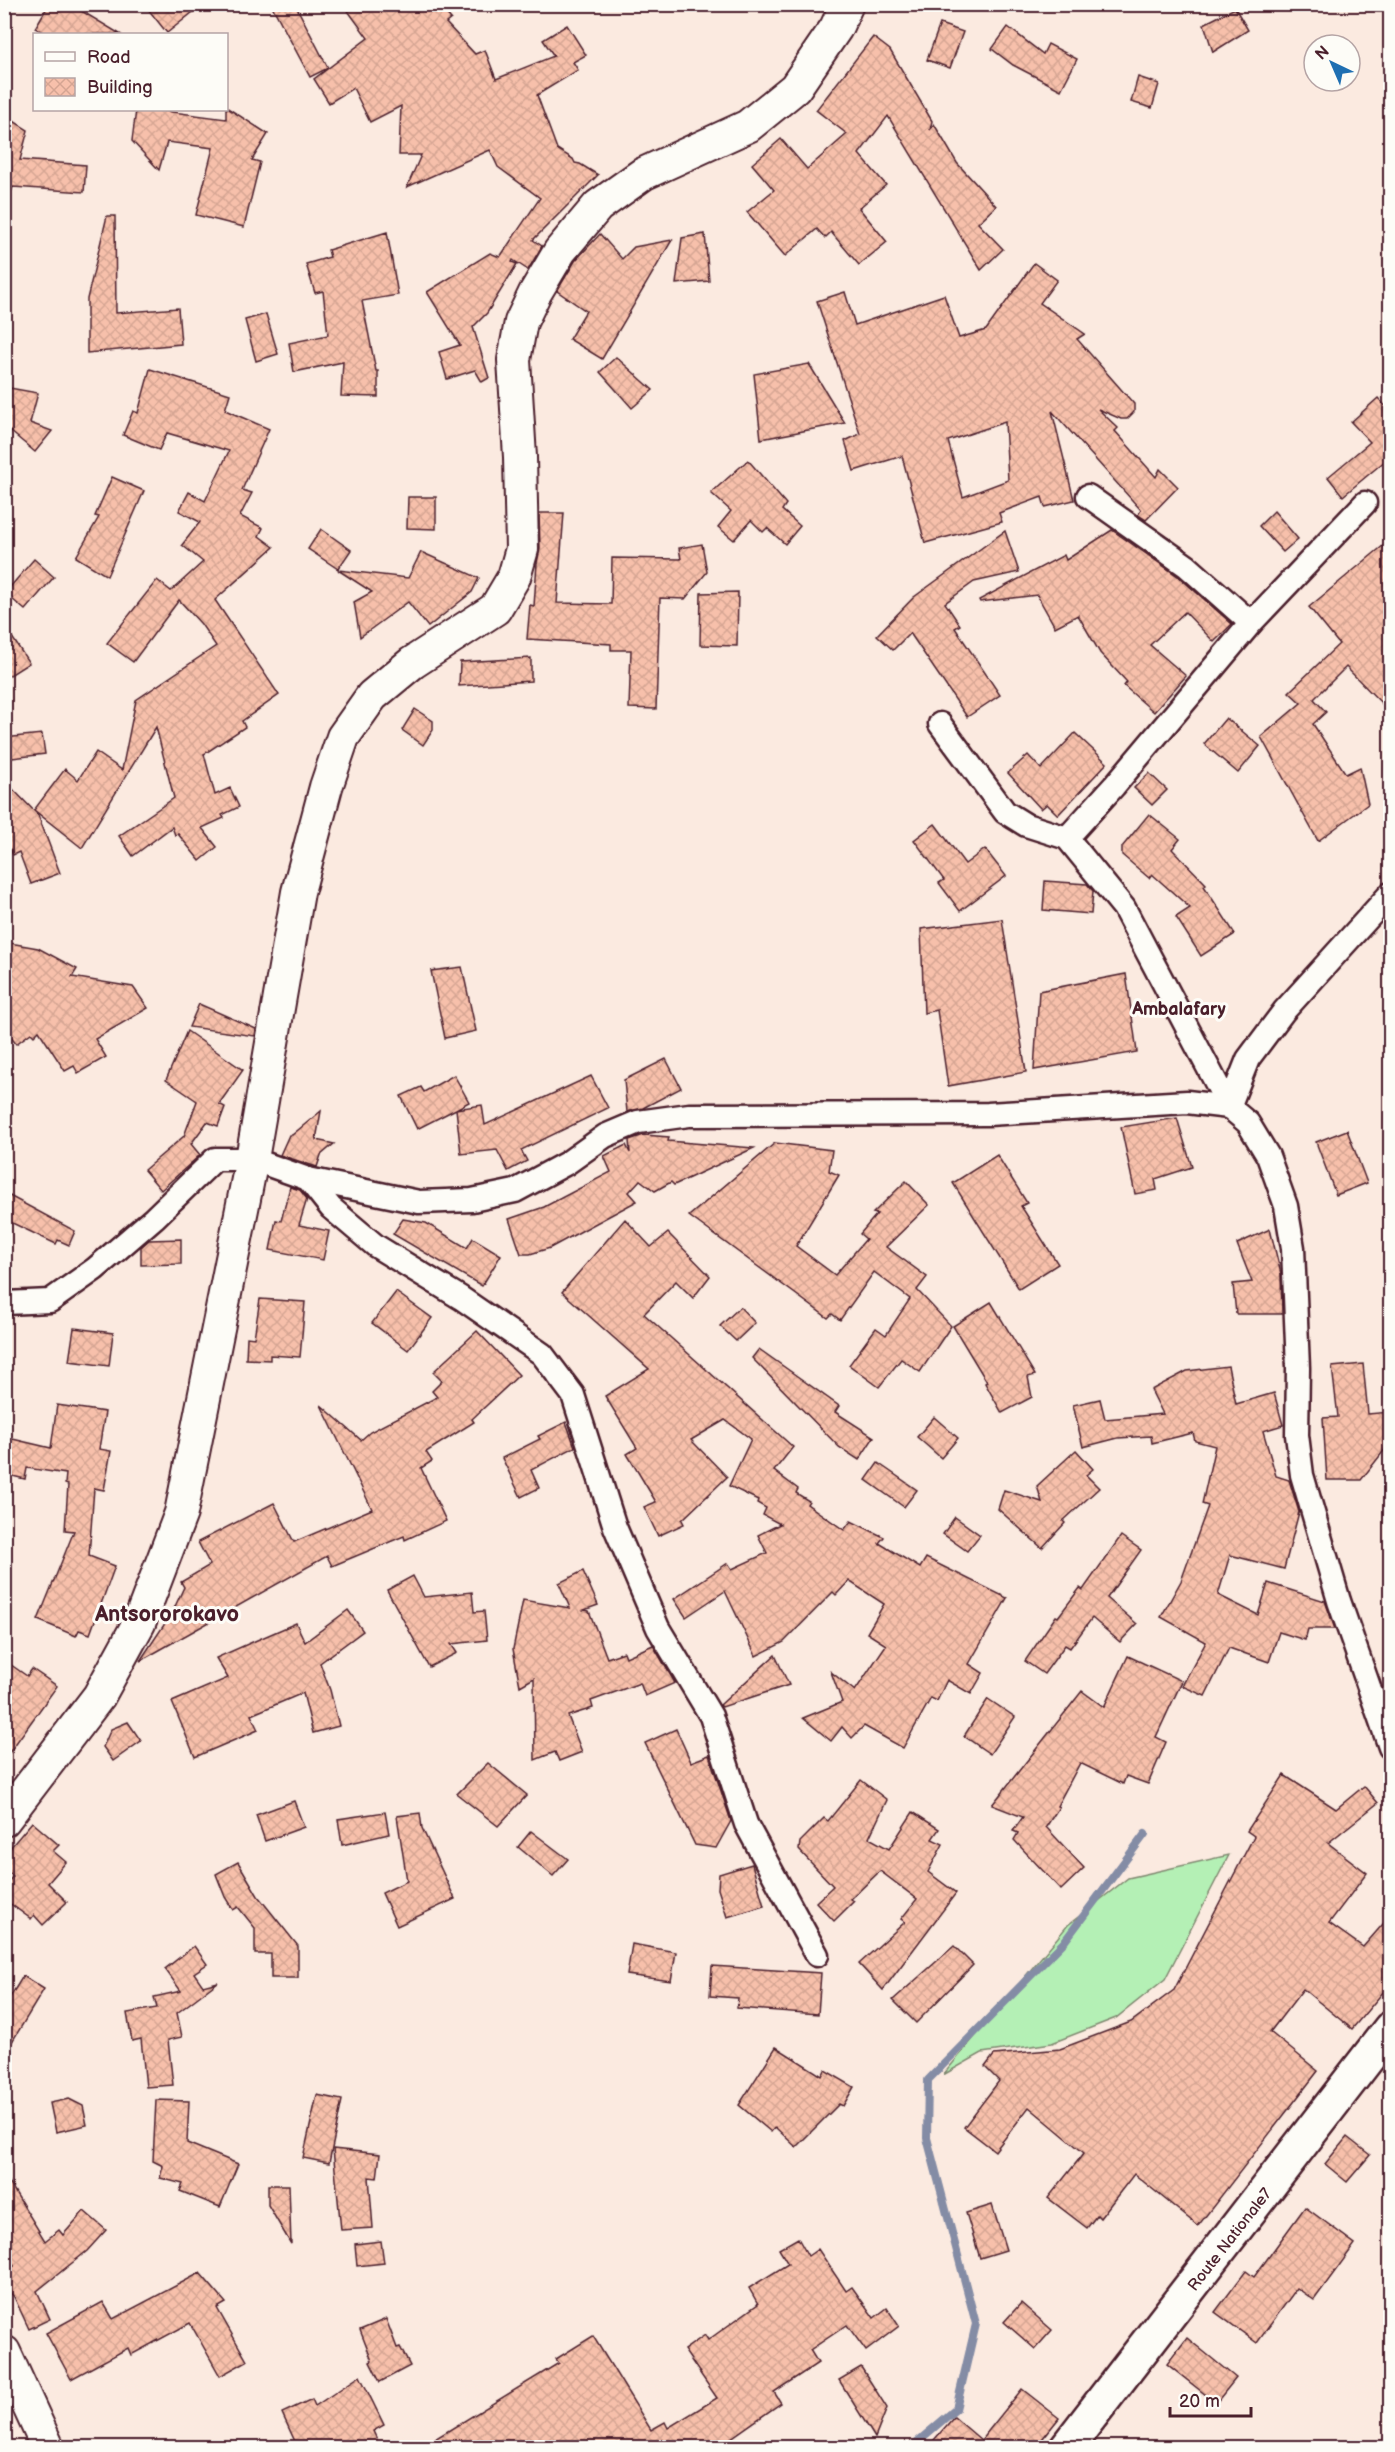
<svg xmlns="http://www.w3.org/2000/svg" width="1395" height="2452" font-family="'Balsamiq Sans',sans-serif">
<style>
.grass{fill:#b4f0b5;stroke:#7f8870;stroke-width:1.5}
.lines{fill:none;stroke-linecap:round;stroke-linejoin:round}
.stream{stroke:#848ca5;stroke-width:8}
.building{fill:url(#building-cross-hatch);stroke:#4a1f2b;stroke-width:1.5;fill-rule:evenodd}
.street-casing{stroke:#4a1f2b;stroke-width:27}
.secondary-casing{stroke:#4a1f2b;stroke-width:36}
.primary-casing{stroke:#4a1f2b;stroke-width:38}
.street{stroke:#fdfcf7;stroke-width:22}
.secondary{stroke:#fdfcf7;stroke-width:32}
.primary{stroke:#fdfcf7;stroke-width:33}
.labels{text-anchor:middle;stroke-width:6;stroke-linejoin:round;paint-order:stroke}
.street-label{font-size:16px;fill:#4a1f2b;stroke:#fdfcf7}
.neighbourhood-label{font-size:18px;font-weight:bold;fill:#4a1f2b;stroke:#fdfcf7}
.district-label{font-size:22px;font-weight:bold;fill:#4a1f2b;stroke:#fdfcf7}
</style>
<defs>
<pattern id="building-cross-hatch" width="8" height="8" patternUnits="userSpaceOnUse" patternTransform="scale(1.5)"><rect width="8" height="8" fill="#f7c0ab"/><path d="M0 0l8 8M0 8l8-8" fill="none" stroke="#d5a593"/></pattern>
</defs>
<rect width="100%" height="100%" fill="#fbeae0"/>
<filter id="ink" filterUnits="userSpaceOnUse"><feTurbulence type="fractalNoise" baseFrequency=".0167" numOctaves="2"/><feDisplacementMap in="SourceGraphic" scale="12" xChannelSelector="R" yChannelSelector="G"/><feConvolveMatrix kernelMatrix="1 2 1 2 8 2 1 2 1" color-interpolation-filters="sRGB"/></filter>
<g filter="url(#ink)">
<polygon class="grass" points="1229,1855 1165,1979 1116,2018 1052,2043 982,2053 943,2075 1068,1925 1128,1878"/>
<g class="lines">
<polyline class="stream" points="910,2448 956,2409 976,2324 927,2138 928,2080 1064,1942 1145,1834"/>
</g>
<g class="building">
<polygon points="49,4 70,4 120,34 46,34 35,28"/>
<polygon points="144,4 203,4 167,33"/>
<polygon points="271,4 295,4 328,68 310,77"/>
<polygon points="343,4 438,4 451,19 446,23 475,54 485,50 496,79 554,56 543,40 567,25 586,55 573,62 578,70 537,95 557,149 573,159 575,163 580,164 598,175 533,240 542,246 528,270 513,260 512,262 517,264 487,313 473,327 489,378 482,382 475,370 447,379 439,352 460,345 427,292 490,253 500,257 540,198 498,167 490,150 407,187 421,155 399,155 401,106 370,122 353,88 329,103 314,79 368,38"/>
<polygon points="1235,8 1248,30 1213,52 1204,24"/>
<polygon points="940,24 963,32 950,68 927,60"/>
<polygon points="1008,27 1043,54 1048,44 1077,59 1061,90 1013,65 992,49"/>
<polygon points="873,37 890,50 932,121 930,130 934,124 957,163 996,206 978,223 1003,249 981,270 888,116 859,154 886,185 859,208 887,242 859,265 831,232 825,238 817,229 785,256 747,212 774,190 752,164 781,139 807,169 847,134 816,110"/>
<polygon points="1138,77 1159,84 1152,108 1131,102"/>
<polygon points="226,107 268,134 252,160 260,162 244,227 196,215 213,148 167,142 159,170 132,141 136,110 157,110 226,119"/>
<polygon points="4,115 28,130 20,160 86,165 84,192 13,187 11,192 4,191"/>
<polygon points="107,216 115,216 116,313 178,308 181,344 87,353 87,299"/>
<polygon points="387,232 398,295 362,301 376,371 378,371 378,397 341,396 343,362 294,372 289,343 328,335 323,291 315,293 306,264 330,257 328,250"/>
<polygon points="600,234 622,259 634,247 672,240 602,359 569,339 586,311 557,291 575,261"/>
<polygon points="705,234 709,281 676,284 682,238"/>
<path d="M1034 263 1057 280 1040 303 1085 334 1077 339 1134 404V412L1127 419H1121L1098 409 1118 428 1115 431 1156 477 1160 469 1178 487 1146 520 1138 515 1141 510 1052 411 1074 500 1045 507 1042 497 999 513 1002 522 925 543 902 456 854 471 845 441 860 434 817 301 845 292 855 325 944 295 959 338 986 330ZM1005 422 1008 480 963 497 948 441Z"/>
<polygon points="266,314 278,354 256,361 245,320"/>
<polygon points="616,357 653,390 632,408 600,372"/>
<polygon points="809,364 845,423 761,439 754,374"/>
<polygon points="150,369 230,394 225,410 269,429 242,490 252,493 240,516 263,528 259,536 274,547 215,600 279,695 242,721 245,727 204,754 215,795 230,788 239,807 222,815 224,818 202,828 217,847 200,861 178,834 175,835 172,827 133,856 119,836 174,798 156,727 82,848 34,810 65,769 78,780 96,752 122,770 136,700 216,646 201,624 179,600 133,662 107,643 157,580 171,591 203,562 182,545 200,522 179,511 189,492 205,501 229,451 167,433 159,450 123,435 133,411 138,413"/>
<polygon points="4,387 38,393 30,423 52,431 35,452 4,426"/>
<polygon points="1378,398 1390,411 1390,465 1386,460 1343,496 1328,477 1370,442 1351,422"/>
<polygon points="748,460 786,504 782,510 800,526 785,544 767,528 763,532 751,520 734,540 718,527 731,511 711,493"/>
<polygon points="112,477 144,491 107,576 76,557 99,517 95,516"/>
<polygon points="408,497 436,497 436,529 407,528"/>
<polygon points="1274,511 1298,539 1283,552 1259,526"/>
<polygon points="539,513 564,513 557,603 611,604 612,558 681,559 679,548 702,544 707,572 685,599 660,598 656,709 629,708 631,650 611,650 611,644 527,639 530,605 534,606 537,563 540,549"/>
<polygon points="321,529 351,550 338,569 308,549"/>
<polygon points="1112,530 1179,577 1232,624 1214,642 1185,612 1150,645 1186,676 1154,712 1124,686 1127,682 1100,653 1078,615 1055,627 1037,595 980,602 979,600 1064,555 1066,560"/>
<polygon points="1005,531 1019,572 974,582 945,603 960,625 955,628 1000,695 967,717 910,633 893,650 877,635 914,597"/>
<polygon points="1390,540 1390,712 1346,667 1314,699 1326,712 1313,724 1346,774 1360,767 1368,804 1318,841 1261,737 1301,703 1289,692 1339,644 1309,607"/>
<polygon points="421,552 479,578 472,592 428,627 408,602 360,637 354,602 372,592 338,570 408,578"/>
<polygon points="34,559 54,577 25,610 5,593"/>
<polygon points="738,592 737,646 700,645 701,593"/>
<polygon points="4,625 29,663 4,679"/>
<polygon points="531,658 531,681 459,686 460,662"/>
<polygon points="415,709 433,721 433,730 423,745 402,730"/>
<polygon points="1226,718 1260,746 1238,773 1204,744"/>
<polygon points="1075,733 1107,763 1058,815 1047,804 1041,809 1008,773 1028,755 1041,769"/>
<polygon points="42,734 45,754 4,759 4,738"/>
<polygon points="1149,773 1167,790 1152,805 1134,788"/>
<polygon points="4,780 38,815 60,873 31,884 19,852 13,855 4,837"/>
<polygon points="1149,814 1180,839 1172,849 1206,884 1204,886 1235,934 1201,956 1176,917 1190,908 1152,874 1149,878 1122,855 1122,847"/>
<polygon points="935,824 965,864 985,849 1006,876 960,911 939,883 944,880 914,840"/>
<polygon points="1045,881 1087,884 1093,891 1091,914 1043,910"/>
<polygon points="1002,919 1026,1072 948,1086 937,1010 924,1013 921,929"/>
<polygon points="4,942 38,948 77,969 72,977 133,987 148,1008 95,1039 106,1057 78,1073 74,1066 65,1071 39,1031 34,1036 31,1033 16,1044 4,1028"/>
<polygon points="462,967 476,1031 445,1038 431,971"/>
<polygon points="1126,974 1137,1052 1034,1070 1039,991"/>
<polygon points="199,1004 256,1029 255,1036 189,1027"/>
<polygon points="187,1031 243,1070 219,1104 225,1107 218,1126 207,1122 191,1144 200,1155 161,1190 144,1170 184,1136 197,1101 166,1080"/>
<polygon points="666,1059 681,1088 643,1108 627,1112 624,1080"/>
<polygon points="454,1075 469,1102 456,1109 482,1105 485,1125 591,1076 608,1108 521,1150 527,1161 508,1171 497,1150 461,1154 456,1109 417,1129 401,1096 421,1087 424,1092"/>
<polygon points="321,1111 316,1140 334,1144 321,1155 317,1167 280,1155 289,1135 292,1135"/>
<polygon points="1177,1118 1192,1167 1155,1179 1157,1190 1135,1194 1121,1127"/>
<polygon points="1347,1130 1367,1183 1336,1195 1316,1142"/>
<polygon points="644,1135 669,1137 668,1141 754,1148 674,1185 671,1182 655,1191 640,1180 629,1192 637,1201 550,1248 530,1254 521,1254 509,1219 544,1207 611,1172 604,1156 626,1145 630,1153 629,1140"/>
<polygon points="775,1143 832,1150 829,1171 839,1175 796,1246 835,1275 866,1239 860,1234 877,1214 873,1213 906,1181 929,1205 886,1247 927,1277 917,1290 951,1326 920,1372 901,1359 879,1387 849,1365 876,1328 886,1335 910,1299 874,1272 840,1320 832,1314 828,1318 689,1216"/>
<polygon points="997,1155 1027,1203 1021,1206 1058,1264 1019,1289 953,1183"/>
<polygon points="290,1187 300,1190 307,1199 299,1225 329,1231 323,1260 270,1250 276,1220 281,1221"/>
<polygon points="4,1193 75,1231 69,1245 58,1240 56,1244 4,1219"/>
<polygon points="403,1219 426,1223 467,1248 473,1238 501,1255 482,1286 393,1234"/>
<polygon points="625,1219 651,1247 668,1233 710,1276 693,1298 676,1281 644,1314 793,1447 774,1471 798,1489 796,1493 809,1501 807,1504 844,1530 851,1521 884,1537 879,1543 920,1568 926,1558 1007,1598 969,1664 983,1673 971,1694 947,1680 937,1701 931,1698 903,1748 864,1726 852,1738 842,1727 831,1741 803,1718 842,1702 831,1672 855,1691 886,1645 867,1633 884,1604 849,1581 836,1595 833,1592 784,1642 756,1656 725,1591 686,1617 674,1599 728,1563 732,1569 767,1553 758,1535 780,1524 763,1515 766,1508 757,1503 758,1500 729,1486 751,1439 725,1420 691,1440 727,1477 682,1520 684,1524 658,1536 644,1507 656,1502 627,1454 637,1448 605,1396 649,1369 562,1292"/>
<polygon points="1270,1229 1281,1274 1282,1314 1236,1314 1233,1284 1252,1282 1237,1244"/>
<polygon points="181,1239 181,1264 141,1265 141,1247 149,1240"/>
<polygon points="396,1292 432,1318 408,1350 372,1323"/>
<polygon points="260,1299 305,1302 300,1357 270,1355 270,1360 246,1359 247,1337 254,1338"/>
<polygon points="991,1302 1035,1375 1028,1377 1032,1397 1002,1413 985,1383 987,1382 953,1326"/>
<polygon points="740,1307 755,1323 736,1341 720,1326"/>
<polygon points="74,1328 113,1333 109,1366 69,1361"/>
<polygon points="477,1331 519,1375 472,1419 474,1422 426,1452 432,1461 421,1468 446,1521 405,1540 404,1536 332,1566 327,1556 140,1661 172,1613 184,1587 181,1582 210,1565 198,1542 274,1503 294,1542 372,1509 321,1405 361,1440 370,1432 437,1397 432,1391 442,1381 433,1372"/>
<polygon points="759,1349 839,1406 835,1412 874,1437 859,1460 839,1447 752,1358"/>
<polygon points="1363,1364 1368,1414 1390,1412 1390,1443 1361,1480 1327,1480 1323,1418 1338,1417 1332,1367"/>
<polygon points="1228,1366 1236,1404 1274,1393 1283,1425 1263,1431 1276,1476 1289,1480 1299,1512 1284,1569 1230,1555 1218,1595 1258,1615 1268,1583 1325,1601 1335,1629 1308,1629 1305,1640 1279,1632 1269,1662 1229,1648 1205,1696 1182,1686 1206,1642 1161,1617 1181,1581 1208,1506 1202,1504 1215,1446 1195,1441 1193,1433 1152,1443 1151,1436 1118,1438 1083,1447 1073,1405 1100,1399 1105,1419 1163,1414 1151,1390 1187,1371"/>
<polygon points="57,1405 105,1412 99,1449 111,1451 104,1490 94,1488 89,1556 115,1566 90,1634 79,1630 76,1636 38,1620 74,1531 65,1530 68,1485 65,1484 66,1474 27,1468 25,1479 4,1474 4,1437 51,1448"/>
<polygon points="934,1417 958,1438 941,1458 917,1437"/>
<polygon points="566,1422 575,1447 531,1470 539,1488 521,1497 502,1458 540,1439 538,1436"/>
<polygon points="1076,1450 1093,1469 1086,1475 1099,1488 1063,1521 1065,1523 1042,1548 998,1509 1004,1490 1042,1502 1037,1486"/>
<polygon points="878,1463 917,1490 904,1507 866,1480"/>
<polygon points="955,1517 980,1535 967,1551 943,1534"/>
<polygon points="1121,1536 1141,1550 1107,1598 1137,1624 1120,1642 1092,1618 1070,1648 1065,1645 1044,1674 1025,1661 1056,1616 1058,1617 1080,1588 1083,1590"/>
<polygon points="583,1571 598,1605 584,1610 589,1611 607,1658 624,1652 626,1657 653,1645 675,1683 645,1696 640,1683 591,1701 593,1708 568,1716 582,1752 559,1761 555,1752 535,1760 534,1678 520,1686 513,1649 523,1600 570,1608 559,1583"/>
<polygon points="413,1576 424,1597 472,1592 474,1612 484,1611 487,1640 451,1644 457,1653 429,1667 387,1590"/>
<polygon points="348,1610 363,1631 320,1663 330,1690 339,1726 313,1733 303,1693 251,1715 258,1730 195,1757 172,1702 228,1678 216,1658 296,1623 305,1642"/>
<polygon points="775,1655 789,1685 722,1707 720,1705"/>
<polygon points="1128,1656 1182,1681 1156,1737 1166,1742 1148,1784 1126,1776 1123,1784 1080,1763 1057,1806 1059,1807 1046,1827 1084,1868 1061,1890 1014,1840 1018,1833 1013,1831 1023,1817 992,1805 1082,1691 1104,1707"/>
<polygon points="4,1660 27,1676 32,1669 57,1686 4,1760"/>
<polygon points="988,1699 1015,1717 990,1754 964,1736"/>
<polygon points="128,1722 141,1741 113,1761 103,1747 111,1729"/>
<polygon points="676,1729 691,1762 709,1755 731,1821 716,1848 695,1845 645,1743"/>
<polygon points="488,1763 527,1795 498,1826 457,1794"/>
<polygon points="1284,1775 1336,1809 1364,1786 1378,1803 1328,1843 1367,1873 1329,1923 1363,1947 1390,1916 1390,1984 1352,2029 1303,1989 1270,2032 1318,2071 1198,2226 1134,2174 1100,2218 1097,2215 1087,2228 1048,2198 1084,2153 1029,2107 995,2151 964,2127 999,2081 985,2067 994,2055 1060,2049 1131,2022 1174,1990 1254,1836 1247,1831"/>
<polygon points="861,1780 887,1800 869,1838 889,1849 913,1812 939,1829 932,1839 943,1844 928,1872 956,1893 883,1990 859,1964 905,1922 901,1919 917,1899 880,1871 851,1899 854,1901 834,1921 816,1902 833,1886 799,1850 800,1842 824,1818 828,1821"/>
<polygon points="294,1801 304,1827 265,1841 256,1815"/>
<polygon points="385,1812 389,1834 342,1845 338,1819"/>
<polygon points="420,1813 422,1828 455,1899 397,1926 382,1893 407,1881 397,1816"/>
<polygon points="32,1822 59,1845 53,1851 66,1862 48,1883 67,1902 43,1925 34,1915 31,1919 4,1899 4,1887 13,1876 4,1868 4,1855"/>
<polygon points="531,1831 568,1859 553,1876 518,1847"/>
<polygon points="238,1862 258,1896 298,1946 298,1978 271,1978 271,1954 255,1954 255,1928 238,1907 233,1910 225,1897 216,1874"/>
<polygon points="752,1864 764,1906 727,1917 718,1889 719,1874"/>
<polygon points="632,1944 676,1952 671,1981 627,1975"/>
<polygon points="194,1946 207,1964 194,1973 203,1986 218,1982 177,2013 182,2037 168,2040 173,2085 146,2087 141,2039 132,2041 127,2013 157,2008 154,1997 181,1991 165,1969"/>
<polygon points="954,1946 973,1965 916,2023 893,2000"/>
<polygon points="712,1966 821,1973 818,2014 737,2008 738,1998 710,1996"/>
<polygon points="23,1976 44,1989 4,2055 4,2007"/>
<polygon points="776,2047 822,2076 825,2070 854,2087 843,2106 839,2104 796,2147 775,2127 771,2132 739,2105"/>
<polygon points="317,2095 342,2100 329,2163 303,2158"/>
<polygon points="69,2099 83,2106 87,2125 56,2132 50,2103"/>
<polygon points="156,2100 189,2101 187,2143 238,2164 220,2207 180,2191 183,2184 160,2178 163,2166 153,2161"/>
<polygon points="1347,2137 1370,2155 1347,2182 1325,2164"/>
<polygon points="333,2149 380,2154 377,2178 369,2177 373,2228 341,2230"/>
<polygon points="4,2174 45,2241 59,2230 63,2235 84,2211 106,2230 87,2251 37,2291 50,2319 29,2329 14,2297 4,2285 4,2274 14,2266 4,2250"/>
<polygon points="268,2185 289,2185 291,2244 268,2205"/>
<polygon points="992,2205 1006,2250 980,2258 966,2213"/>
<polygon points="1305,2207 1355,2244 1314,2300 1297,2288 1257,2343 1215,2312 1246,2271 1254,2277"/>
<polygon points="798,2238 808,2256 818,2249 846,2291 852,2287 874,2318 887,2308 899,2326 866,2351 847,2325 810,2350 818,2363 774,2392 781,2403 717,2448 420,2448 559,2363 556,2359 593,2336 651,2430 665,2422 668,2428 717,2398 684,2350 705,2335 708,2340 758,2304 749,2288 788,2264 779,2249"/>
<polygon points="381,2241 384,2263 357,2266 355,2244"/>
<polygon points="200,2273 226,2303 217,2308 247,2361 220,2376 190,2323 131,2355 128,2348 71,2379 46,2333 103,2302 113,2319"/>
<polygon points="1021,2303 1052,2330 1035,2349 1004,2322"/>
<polygon points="386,2319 397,2348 400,2347 410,2366 380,2382 370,2362 372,2361 360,2330"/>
<polygon points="1187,2338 1236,2378 1216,2403 1167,2364"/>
<polygon points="861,2367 887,2408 875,2438 839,2380"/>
<polygon points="360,2376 384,2425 373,2431 381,2448 298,2448 282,2413 312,2399 315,2406"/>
<polygon points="1022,2389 1059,2418 1035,2448 927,2448 954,2417 981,2440"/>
</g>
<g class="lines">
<defs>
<g id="street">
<polyline points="1088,496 1187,566 1251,623"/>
<polyline points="940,724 1005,812 1026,825 1067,838 1124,908 1229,1107 1248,1123 1268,1156 1286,1206 1293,1248 1298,1368 1297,1435 1302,1475 1339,1601 1390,1747"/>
<polyline points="1067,838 1114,786 1251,623 1365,503"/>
<polyline points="1229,1107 1248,1059 1284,1011 1390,894"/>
<polyline points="308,1179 331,1208 376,1246 461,1298 542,1354 573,1395 615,1527 658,1628 711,1716 746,1824 817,1955"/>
<polyline points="6,1303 50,1301 95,1269 154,1218 215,1159 252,1159 308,1179 419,1202 472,1200 515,1191 567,1163 605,1136 638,1122 689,1115 988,1114 1187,1102 1229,1107"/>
</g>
<g id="secondary">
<polyline points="4,1820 99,1696 139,1623 181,1513 252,1159 298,892 326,787 343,737 372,696 412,663 495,609 514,577 522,549 520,457 514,360 521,322 535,293 560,251 598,206 643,174 748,126 795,88 836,28 847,4"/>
<polyline points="4,2352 48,2448"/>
</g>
<polyline id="primary" points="1066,2448 1390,2029"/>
</defs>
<use href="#street" class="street-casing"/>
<use href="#secondary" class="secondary-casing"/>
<use href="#primary" class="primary-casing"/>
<use href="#street" class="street"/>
<use href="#secondary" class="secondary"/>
<use href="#primary" class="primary"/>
</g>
</g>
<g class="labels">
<g class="street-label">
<text transform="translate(1229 2239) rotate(-52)" y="6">Route Nationale7</text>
</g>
<g class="neighbourhood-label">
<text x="1179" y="1015">Ambalafary</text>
</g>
<g class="district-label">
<text x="167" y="1621">Antsororokavo</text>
</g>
</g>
<rect width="1395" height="2452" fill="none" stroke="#fdfcf7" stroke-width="24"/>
<rect x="12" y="12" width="1371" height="2428" fill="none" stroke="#4a1f2b" stroke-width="2" filter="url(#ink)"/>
<rect x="33" y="33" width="195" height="78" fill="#fdfcf7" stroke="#b5a4a5" stroke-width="1.5"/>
<rect x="45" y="52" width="30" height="9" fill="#fdfcf7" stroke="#b5a4a5" stroke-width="1.5"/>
<text x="87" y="63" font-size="18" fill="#4a1f2b">Road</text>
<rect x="45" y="78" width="30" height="18" fill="url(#building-cross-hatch)" stroke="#b5a4a5" stroke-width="1.5"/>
<text x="87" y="93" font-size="18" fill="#4a1f2b">Building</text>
<g transform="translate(1332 63) rotate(316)"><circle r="28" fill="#fdfcf7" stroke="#b5a4a5" stroke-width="1.5"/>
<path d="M0-4.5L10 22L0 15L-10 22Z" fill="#1f6fb2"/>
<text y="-9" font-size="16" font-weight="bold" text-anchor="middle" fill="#4a1f2b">N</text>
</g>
<path d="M1170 2407v9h81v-9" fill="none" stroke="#4a1f2b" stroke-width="3"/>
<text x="1179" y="2407" font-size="18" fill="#4a1f2b" stroke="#fdfcf7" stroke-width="4.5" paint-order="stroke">20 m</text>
</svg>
